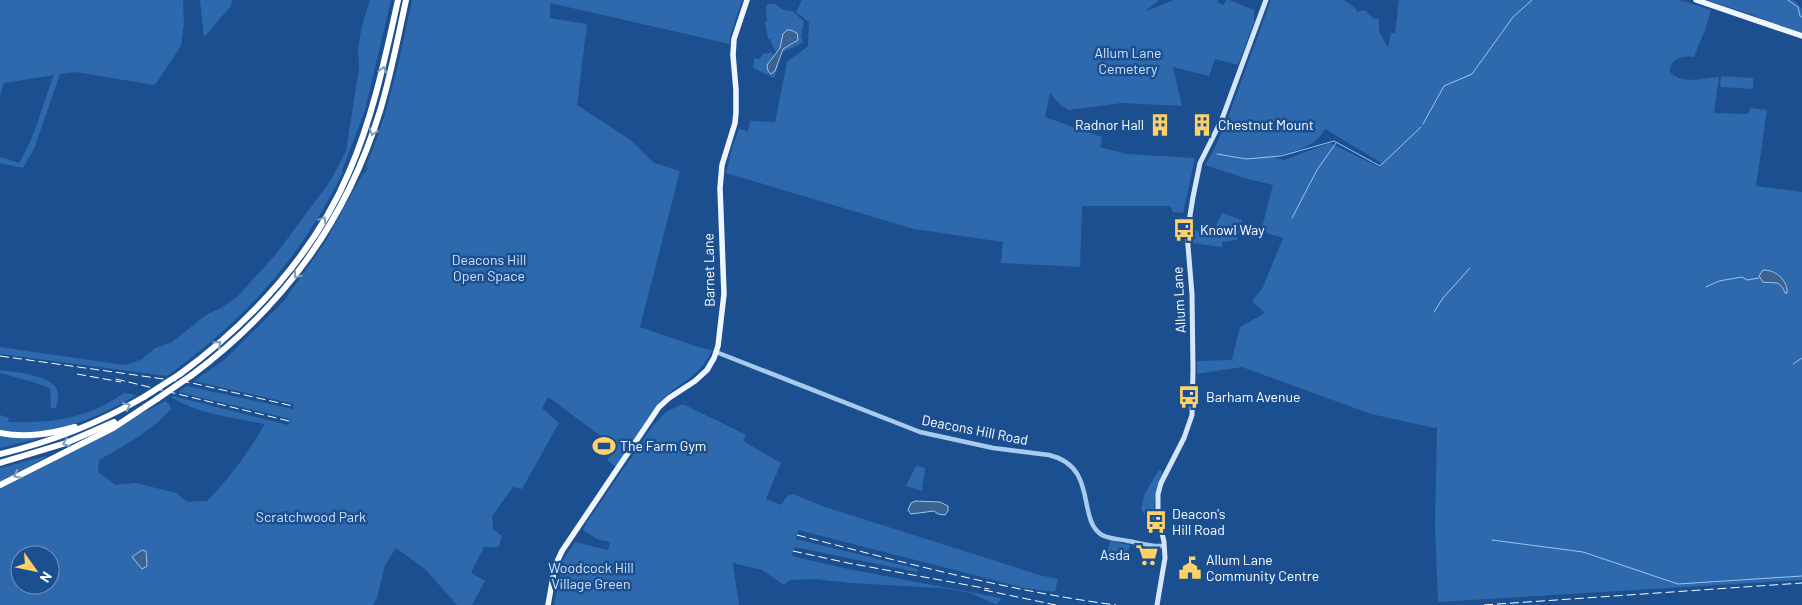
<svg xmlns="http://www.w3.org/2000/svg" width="1802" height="605" font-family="Barlow,sans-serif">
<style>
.green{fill:#2e69ad;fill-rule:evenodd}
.water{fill:#3c6290;stroke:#9cc4f0}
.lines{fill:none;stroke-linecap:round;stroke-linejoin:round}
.stream{stroke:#9cc4f0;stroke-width:1}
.tertiary{stroke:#a9c9ee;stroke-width:4.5}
.secondary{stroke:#d6e6fa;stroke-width:5}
.primary{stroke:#f0f6ff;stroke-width:5.5}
.motorway{stroke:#fff;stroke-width:6}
.rail{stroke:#fff;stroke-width:1;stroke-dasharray:9 4;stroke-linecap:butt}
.motorway-bridge{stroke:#fff;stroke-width:6}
.oneway{stroke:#829ec1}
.labels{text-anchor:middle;stroke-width:5;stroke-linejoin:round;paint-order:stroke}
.park-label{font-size:14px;fill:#cfe3fa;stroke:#1b4f8f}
.poi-label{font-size:14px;fill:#fff;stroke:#1b4f8f;text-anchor:start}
.street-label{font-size:14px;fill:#fff;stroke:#1b4f8f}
</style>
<rect width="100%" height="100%" fill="#1b4f8f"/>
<g class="green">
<path d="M0 0H183L184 24 181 46 155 85 75 72 60 74 34 149 23 168 0 163V157L19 163C36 135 42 105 54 75L4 83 0 96Z"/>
<polygon points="200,0 232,0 231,6 204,37"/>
<path d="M370 0H391L365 110 342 171 343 172C300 259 246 319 167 376L0 354V347L124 365 132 363 142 359 155 348 172 342 206 315 221 308 238 296 276 254 331 180 346 151 359 68 358 49 362 25Z"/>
<path d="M412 0H742L730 37V44L550 3V18L587 24 577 105 632 141 654 163 680 171 640 327 698 347 712 350C698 381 678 381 659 403 643 423 630 446 616 467L607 460 617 448 548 397 542 408 559 423 522 489 513 487 492 516 493 529 502 536 499 547H484L471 573 485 581 472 605H457L425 569 396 548 385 565 377 598 373 605H0V488L165 401 169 404 171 409C151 432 125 445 99 460L98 472 116 485 136 483 176 493 187 502 207 501C230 478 248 452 265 424 234 418 198 414 171 397L173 396 288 425 290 419 178 392 187 386 293 409 294 404 194 381 224 360 283 302 324 244 362 175 368 169 366 166C389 113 400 57 412 0ZM20 555H50V585H20Z"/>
<polygon points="802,0 1159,0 1144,12 1173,0 1218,0 1217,2 1224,5 1226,0 1229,0 1254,10 1254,22 1238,65 1215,59 1209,76 1173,67 1182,106 1122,103 1069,110 1060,105 1050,93 1045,117 1102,137 1100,147 1126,154 1195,158 1183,213 1173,212 1170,206 1082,206 1080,267 1001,263 1003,242 914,229 726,173 732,148 739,129 748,131 750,121 775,122 787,62 808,46 809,22 796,12"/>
<path d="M1271 0H1344L1355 8 1357 12 1365 10 1374 19H1379V31L1388 48 1391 33H1395L1399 0H1679L1711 10 1705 30 1694 57C1683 55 1670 58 1670 72 1681 85 1704 78 1719 77L1714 113 1748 114 1750 108 1767 110 1756 186 1802 192V580L1438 602 1435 527 1437 427 1435 428 1371 414 1242 367 1197 374V361L1232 360 1240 327 1265 313 1252 301 1262 289 1283 238 1261 231 1273 185 1248 179 1205 165 1213 152 1228 117ZM1325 129 1380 162 1381 168 1330 143 1284 160 1274 157C1293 151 1314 149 1325 129Z"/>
<polygon points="1706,0 1794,0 1802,9 1802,33 1785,29 1753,15"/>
<path d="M768 4H774L784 10 792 11 804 21 801 36 803 42 799 45 782 52 777 63 778 67 774 78 753 68 754 58 760 59 763 54 772 52 773 55H774C770 60 766 64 768 71H775L783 49 795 43 783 34 780 48 776 53 770 39H768L765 23 767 20 766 7Z"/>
<polygon points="1721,76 1753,78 1753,89 1720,87"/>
<polygon points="1222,213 1242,220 1237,240 1222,242 1222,247 1192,243 1190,238 1190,229 1203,232 1207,225 1215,228"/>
<path d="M0 370C15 372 54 375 58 392 59 397 57 403 56 408H51L50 388 33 382 0 373Z"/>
<path d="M124 393 137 395C95 418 49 441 0 430V415L9 418 8 422C53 423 87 419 124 393Z"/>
<polygon points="683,404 746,435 743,441 781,463 766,499 781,505 787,496 793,494 825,507 996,561 1039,575 1058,579 1055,592 1025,588 798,530 796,539 918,569 917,572 794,547 792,556 848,569 1001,598 997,604 995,604 970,593 942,588 850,583 814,579 790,580 784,585 762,570 733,563 739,605 554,605 563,560 575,542 608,550 610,542 597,539 583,530 587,522 652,427 666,412"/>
<polygon points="0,435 41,438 0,448"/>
<polygon points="50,455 0,482 0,468"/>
<polygon points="916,466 925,468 922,491 906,486"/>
<path d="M1159 470 1162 471V474C1156 491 1151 508 1156 526L1153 528 1141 509 1145 493Z"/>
<polygon points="1110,541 1130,545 1125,563 1106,559"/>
</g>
<g class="water">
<polygon points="787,30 791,30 797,33 798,40 783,49 775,71 771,74 768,71 767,65 780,48 783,34"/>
<path d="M1765 270C1777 271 1788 281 1787 293H1785C1780 279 1774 284 1763 282L1759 276 1762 271Z"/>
<polygon points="915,501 940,502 948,506 948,511 945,515 938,514 934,511 911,514 908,510 911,503"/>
<polygon points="142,550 146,551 147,566 142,569 132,557"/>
</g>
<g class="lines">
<g class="stream">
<polyline points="1788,0 1798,7 1800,16 1802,17"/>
<polyline points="1423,124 1444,86 1472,74 1513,17 1532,0"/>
<polyline points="1217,154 1246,159 1281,156 1334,141 1380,166 1421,127"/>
<polyline points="1292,218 1317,170 1336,143"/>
<polyline points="1706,287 1719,281 1742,277 1747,280 1759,278"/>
<polyline points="1434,312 1443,298 1470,268"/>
<polyline points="1793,364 1802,358"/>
<polyline points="1492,540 1583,552 1678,584 1802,576"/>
</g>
<path class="tertiary" d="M716 352 920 432 993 448 1049 455C1099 467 1076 519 1102 535 1109 539 1120 539 1128 541 1140 543 1152 547 1163 546"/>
<polyline class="secondary" points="1157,605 1165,558 1164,542 1158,515 1158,494 1161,483 1184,438 1192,415 1193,369 1192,294 1187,234 1193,197 1200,163 1222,119 1266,0"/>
<g class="primary">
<polyline points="1696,0 1802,36"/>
<polyline points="548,605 555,566 562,551 659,407 669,398 695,381 707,370 714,358 718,346 724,294 720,188 722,165 735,123 736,112 736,90 733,55 734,39 747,0"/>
</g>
<g class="motorway">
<path d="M180 374C250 323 315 253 349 172 373 117 385 58 398 0"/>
<path d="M192 375C284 306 346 221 380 111 391 75 398 37 406 0"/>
<path d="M0 433C26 438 50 434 75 427"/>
<path d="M0 454C51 442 99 423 144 397"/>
<polyline points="0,463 66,443 114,422"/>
<polyline points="0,485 113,428 157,399"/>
</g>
<g class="rail">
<polyline points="0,356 192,383 293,406"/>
<polyline points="77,374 121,382"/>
<polyline points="116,379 289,421"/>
<path d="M797 535C902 562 1008 591 1116 605"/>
<polyline points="793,551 848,563 989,589"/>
<polyline points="984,590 1056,605"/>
<polyline points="1484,605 1802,583"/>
</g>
<g class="motorway-bridge">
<polyline points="144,397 180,374"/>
<polyline points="157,399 192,375"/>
</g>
</g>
<defs><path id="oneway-chevron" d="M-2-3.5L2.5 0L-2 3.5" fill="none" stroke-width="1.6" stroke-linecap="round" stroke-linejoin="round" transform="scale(1.25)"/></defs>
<g class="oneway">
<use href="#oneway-chevron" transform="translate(383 70) rotate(-76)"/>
<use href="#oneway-chevron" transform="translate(373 132) rotate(109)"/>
<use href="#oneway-chevron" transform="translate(323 220) rotate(-59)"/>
<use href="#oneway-chevron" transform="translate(297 275) rotate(127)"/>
<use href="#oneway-chevron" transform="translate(218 344) rotate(-41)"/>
<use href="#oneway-chevron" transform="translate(127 406) rotate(-28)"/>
<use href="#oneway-chevron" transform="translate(66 443) rotate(160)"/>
<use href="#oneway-chevron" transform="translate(17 475) rotate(152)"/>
</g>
<defs>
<symbol id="building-bare" viewBox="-9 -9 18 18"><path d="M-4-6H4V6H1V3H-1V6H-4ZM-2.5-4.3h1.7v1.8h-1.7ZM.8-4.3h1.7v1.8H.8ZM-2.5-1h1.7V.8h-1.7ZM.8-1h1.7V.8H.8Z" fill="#ffd166" stroke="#1b4f8f" stroke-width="2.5" paint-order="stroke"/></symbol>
<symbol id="bus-bare" viewBox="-9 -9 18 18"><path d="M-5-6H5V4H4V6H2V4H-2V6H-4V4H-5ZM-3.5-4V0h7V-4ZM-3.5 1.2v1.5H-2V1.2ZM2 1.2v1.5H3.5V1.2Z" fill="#ffd166" stroke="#1b4f8f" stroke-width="2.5" paint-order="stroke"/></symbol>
<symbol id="stadium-bare" viewBox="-9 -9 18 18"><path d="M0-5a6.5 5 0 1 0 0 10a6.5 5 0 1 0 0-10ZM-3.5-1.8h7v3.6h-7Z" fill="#ffd166" stroke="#1b4f8f" stroke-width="2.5" paint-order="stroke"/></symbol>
<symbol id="supermarket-bare" viewBox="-9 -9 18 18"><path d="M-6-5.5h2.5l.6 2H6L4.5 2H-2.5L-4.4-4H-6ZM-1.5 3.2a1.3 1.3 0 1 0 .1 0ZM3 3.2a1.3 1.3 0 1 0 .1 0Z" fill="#ffd166" stroke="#1b4f8f" stroke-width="2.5" paint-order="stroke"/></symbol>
<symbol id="civic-bare" viewBox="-9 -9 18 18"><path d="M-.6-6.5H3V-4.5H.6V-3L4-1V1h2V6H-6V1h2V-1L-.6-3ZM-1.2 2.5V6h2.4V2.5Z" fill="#ffd166" stroke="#1b4f8f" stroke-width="2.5" paint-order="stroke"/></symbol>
</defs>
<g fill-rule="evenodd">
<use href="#building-bare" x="1144" y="109" width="32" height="32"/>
<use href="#building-bare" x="1186" y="109" width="32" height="32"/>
<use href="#bus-bare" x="1168" y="214" width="32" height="32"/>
<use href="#bus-bare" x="1173" y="381" width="32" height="32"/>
<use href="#stadium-bare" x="588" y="430" width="32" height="32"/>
<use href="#bus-bare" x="1140" y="506" width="32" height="32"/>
<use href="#supermarket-bare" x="1131" y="539" width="32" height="32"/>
<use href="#civic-bare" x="1174" y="552" width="32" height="32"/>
</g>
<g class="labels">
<g class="park-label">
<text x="1128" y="58">Allum Lane<tspan x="1128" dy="16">Cemetery</tspan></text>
<text x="489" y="265">Deacons Hill<tspan x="489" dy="16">Open Space</tspan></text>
<text x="311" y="522">Scratchwood Park</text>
<text x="591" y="573">Woodcock Hill<tspan x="591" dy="16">Village Green</tspan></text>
</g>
<g class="poi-label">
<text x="1144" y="130" text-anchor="end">Radnor Hall</text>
<text x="1218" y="130">Chestnut Mount</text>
<text x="1200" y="235">Knowl Way</text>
<text x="1206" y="402">Barham Avenue</text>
<text x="620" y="451">The Farm Gym</text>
<text x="1172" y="519">Deacon's<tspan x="1172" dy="16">Hill Road</tspan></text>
<text x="1130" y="560" text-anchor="end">Asda</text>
<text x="1206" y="565">Allum Lane<tspan x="1206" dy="16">Community Centre</tspan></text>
</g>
<g class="street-label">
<text transform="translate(709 270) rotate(-91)" y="5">Barnet Lane</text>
<text transform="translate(1179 300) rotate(-93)" y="5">Allum Lane</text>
<text transform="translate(975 430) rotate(11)" y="5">Deacons Hill Road</text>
</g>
</g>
<g transform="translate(35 570) rotate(123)"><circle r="24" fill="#1b4f8f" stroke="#7695bc"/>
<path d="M0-4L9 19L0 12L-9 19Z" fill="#ffd166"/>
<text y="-8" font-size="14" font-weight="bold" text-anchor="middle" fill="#ffffff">N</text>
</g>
</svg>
